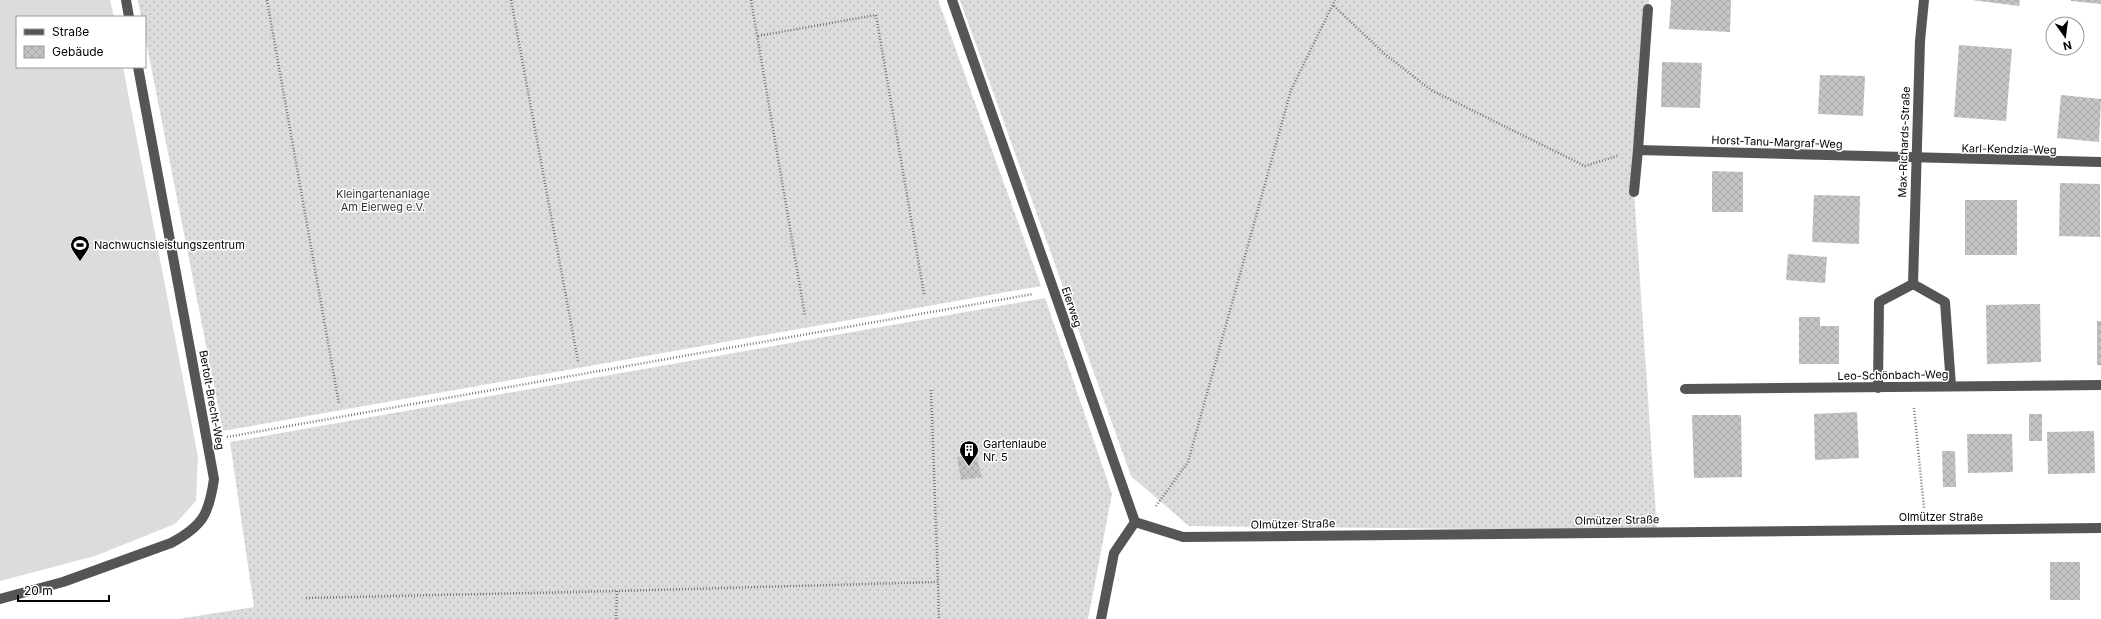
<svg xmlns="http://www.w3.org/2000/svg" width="2101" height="619" font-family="Inter,sans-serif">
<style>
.grass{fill:url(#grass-dots)}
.pitch{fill:#dcdcdc}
.building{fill:url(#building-cross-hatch)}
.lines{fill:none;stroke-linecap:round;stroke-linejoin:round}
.path{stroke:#777;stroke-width:2.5;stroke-dasharray:1 2;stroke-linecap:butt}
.minor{stroke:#555;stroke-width:10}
.labels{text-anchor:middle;stroke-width:3;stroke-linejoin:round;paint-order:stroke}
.street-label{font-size:11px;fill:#000;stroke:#fff}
.park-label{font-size:11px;fill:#333;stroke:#fff}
.poi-label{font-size:11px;fill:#000;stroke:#fff;text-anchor:start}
</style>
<defs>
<pattern id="grass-dots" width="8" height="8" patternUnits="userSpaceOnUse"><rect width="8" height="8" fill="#dcdcdc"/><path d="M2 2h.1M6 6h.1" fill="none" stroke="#bbb" stroke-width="1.8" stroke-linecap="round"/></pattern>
<pattern id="building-cross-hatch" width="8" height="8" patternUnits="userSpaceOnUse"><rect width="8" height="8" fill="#c4c4c4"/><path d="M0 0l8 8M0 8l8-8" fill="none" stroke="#a7a7a7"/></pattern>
</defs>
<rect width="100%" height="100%" fill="#fff"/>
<g class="grass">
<polygon points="138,0 938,0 1041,286 223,431 145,36 145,17 141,17"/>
<polygon points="960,0 1649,0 1634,192 1657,531 1189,526 1131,476"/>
<polygon points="1045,298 1112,494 1088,619 178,619 254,607 230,442"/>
</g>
<polygon class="pitch" points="0,0 110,0 114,17 17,17 17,67 123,67 198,457 196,501 175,524 95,556 0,581"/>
<g class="building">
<polygon points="1671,0 1731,0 1730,32 1669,29"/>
<polygon points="1972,0 2020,0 2019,6"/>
<polygon points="2071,0 2101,0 2101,4 2071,1"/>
<polygon points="1959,45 2012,49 2006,121 1954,117"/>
<polygon points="1662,62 1702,63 1700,108 1661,107"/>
<polygon points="1820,75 1865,76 1863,116 1818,114"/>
<polygon points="2061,95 2101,99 2099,142 2057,138"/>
<polygon points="1712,171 1743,172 1743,212 1712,212"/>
<polygon points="2060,183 2100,184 2100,237 2059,236"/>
<polygon points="1814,195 1860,196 1859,244 1812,242"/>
<rect x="1965" y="200" width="52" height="55"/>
<polygon points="1788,254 1827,257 1825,283 1786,280"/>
<polygon points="2040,304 2041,362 1987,364 1986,305"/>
<polygon points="1799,317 1820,317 1820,326 1839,326 1839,364 1799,364"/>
<rect x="2097" y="321" width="4" height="44"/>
<polygon points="1857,412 1859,458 1815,460 1814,414"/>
<rect x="2029" y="414" width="13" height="27"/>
<polygon points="1692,415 1741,415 1742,477 1694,478"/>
<polygon points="2094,431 2095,473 2048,474 2047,432"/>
<polygon points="1967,434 2012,434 2013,472 1968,473"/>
<polygon points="1942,451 1955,451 1956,487 1943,487"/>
<polygon points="976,455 982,477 961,480 957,457"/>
<rect x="2050" y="562" width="30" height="38"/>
</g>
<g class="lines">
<g class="path">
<polyline points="267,0 339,404"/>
<polyline points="511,0 578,361"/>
<polyline points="751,0 805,316"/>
<polyline points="1334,6 1386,55 1431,90 1585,166 1617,156"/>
<polyline points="758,36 876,15 924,294"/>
<polyline points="931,390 938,582"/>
<polyline points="1914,408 1924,508"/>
<polyline points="227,437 1033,294"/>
<polyline points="1156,506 1188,462 1291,90 1335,0"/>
<polyline points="306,598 617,591"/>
<polyline points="616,619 617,591 938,582 939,619"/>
</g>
<g class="minor">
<polyline points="126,0 129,17"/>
<polyline points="952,0 1135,522 1114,553 1101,619"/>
<polyline points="1638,150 1648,9"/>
<polyline points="1634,192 1638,150 2101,162"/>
<polyline points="1913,284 1945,302 1951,386"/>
<polyline points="1878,388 1879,302 1913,284 1920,41 1924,0"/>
<polyline points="1685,389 2101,385"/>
<polyline points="1135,522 1183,537 2101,528"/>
<path d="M0 599 63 582 171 543C203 526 209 514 214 479L138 67"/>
</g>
</g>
<defs>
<symbol id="stadium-pin" viewBox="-11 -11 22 30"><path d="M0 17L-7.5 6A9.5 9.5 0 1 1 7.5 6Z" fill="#000" stroke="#fff"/><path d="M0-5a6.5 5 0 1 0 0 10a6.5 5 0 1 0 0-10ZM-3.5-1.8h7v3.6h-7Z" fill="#fff"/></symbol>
<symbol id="building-pin" viewBox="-11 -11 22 30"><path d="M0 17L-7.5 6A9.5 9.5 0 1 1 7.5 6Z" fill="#000" stroke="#fff"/><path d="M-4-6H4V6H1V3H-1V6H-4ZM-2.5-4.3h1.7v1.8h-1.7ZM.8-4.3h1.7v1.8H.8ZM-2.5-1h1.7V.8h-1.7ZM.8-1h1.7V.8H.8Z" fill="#fff"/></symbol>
</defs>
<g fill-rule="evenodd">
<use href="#stadium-pin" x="69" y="234" width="22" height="30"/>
<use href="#building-pin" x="958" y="439" width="22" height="30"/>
</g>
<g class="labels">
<g class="street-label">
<text transform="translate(1777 142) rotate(2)" y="4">Horst-Tanu-Margraf-Weg</text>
<text transform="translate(1904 142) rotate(-88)" y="4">Max-Richards-Straße</text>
<text transform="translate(2009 149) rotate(1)" y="4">Karl-Kendzia-Weg</text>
<text transform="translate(1072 307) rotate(71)" y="4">Eierweg</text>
<text transform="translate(1893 375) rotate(-1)" y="4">Leo-Schönbach-Weg</text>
<text transform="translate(212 400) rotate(80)" y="4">Bertolt-Brecht-Weg</text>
<text x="1941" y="521">Olmützer Straße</text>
<text transform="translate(1617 520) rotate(-1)" y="4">Olmützer Straße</text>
<text transform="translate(1293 524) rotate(-1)" y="4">Olmützer Straße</text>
</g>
<g class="park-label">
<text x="383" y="198">Kleingartenanlage<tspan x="383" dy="13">Am Eierweg e.V.</tspan></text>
</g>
<g class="poi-label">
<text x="94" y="249">Nachwuchsleistungszentrum</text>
<text x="983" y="448">Gartenlaube<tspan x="983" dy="13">Nr. 5</tspan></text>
</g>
</g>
<rect x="16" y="16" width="130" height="52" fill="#ffffff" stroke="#999999"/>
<rect x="24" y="29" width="20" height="6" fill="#555555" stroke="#999999"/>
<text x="52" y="36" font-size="12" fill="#000000">Straße</text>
<rect x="24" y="46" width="20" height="12" fill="url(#building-cross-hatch)" stroke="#999999"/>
<text x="52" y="56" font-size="12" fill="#000000">Gebäude</text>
<g transform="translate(2065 36) rotate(166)"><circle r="19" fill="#ffffff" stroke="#999999"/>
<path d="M0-3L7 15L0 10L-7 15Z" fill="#000000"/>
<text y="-6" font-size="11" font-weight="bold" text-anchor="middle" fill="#000000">N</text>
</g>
<path d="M18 595v6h91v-6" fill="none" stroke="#000000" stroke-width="2"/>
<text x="24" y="595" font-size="12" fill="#000000" stroke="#ffffff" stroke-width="3" paint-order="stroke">20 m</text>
</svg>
